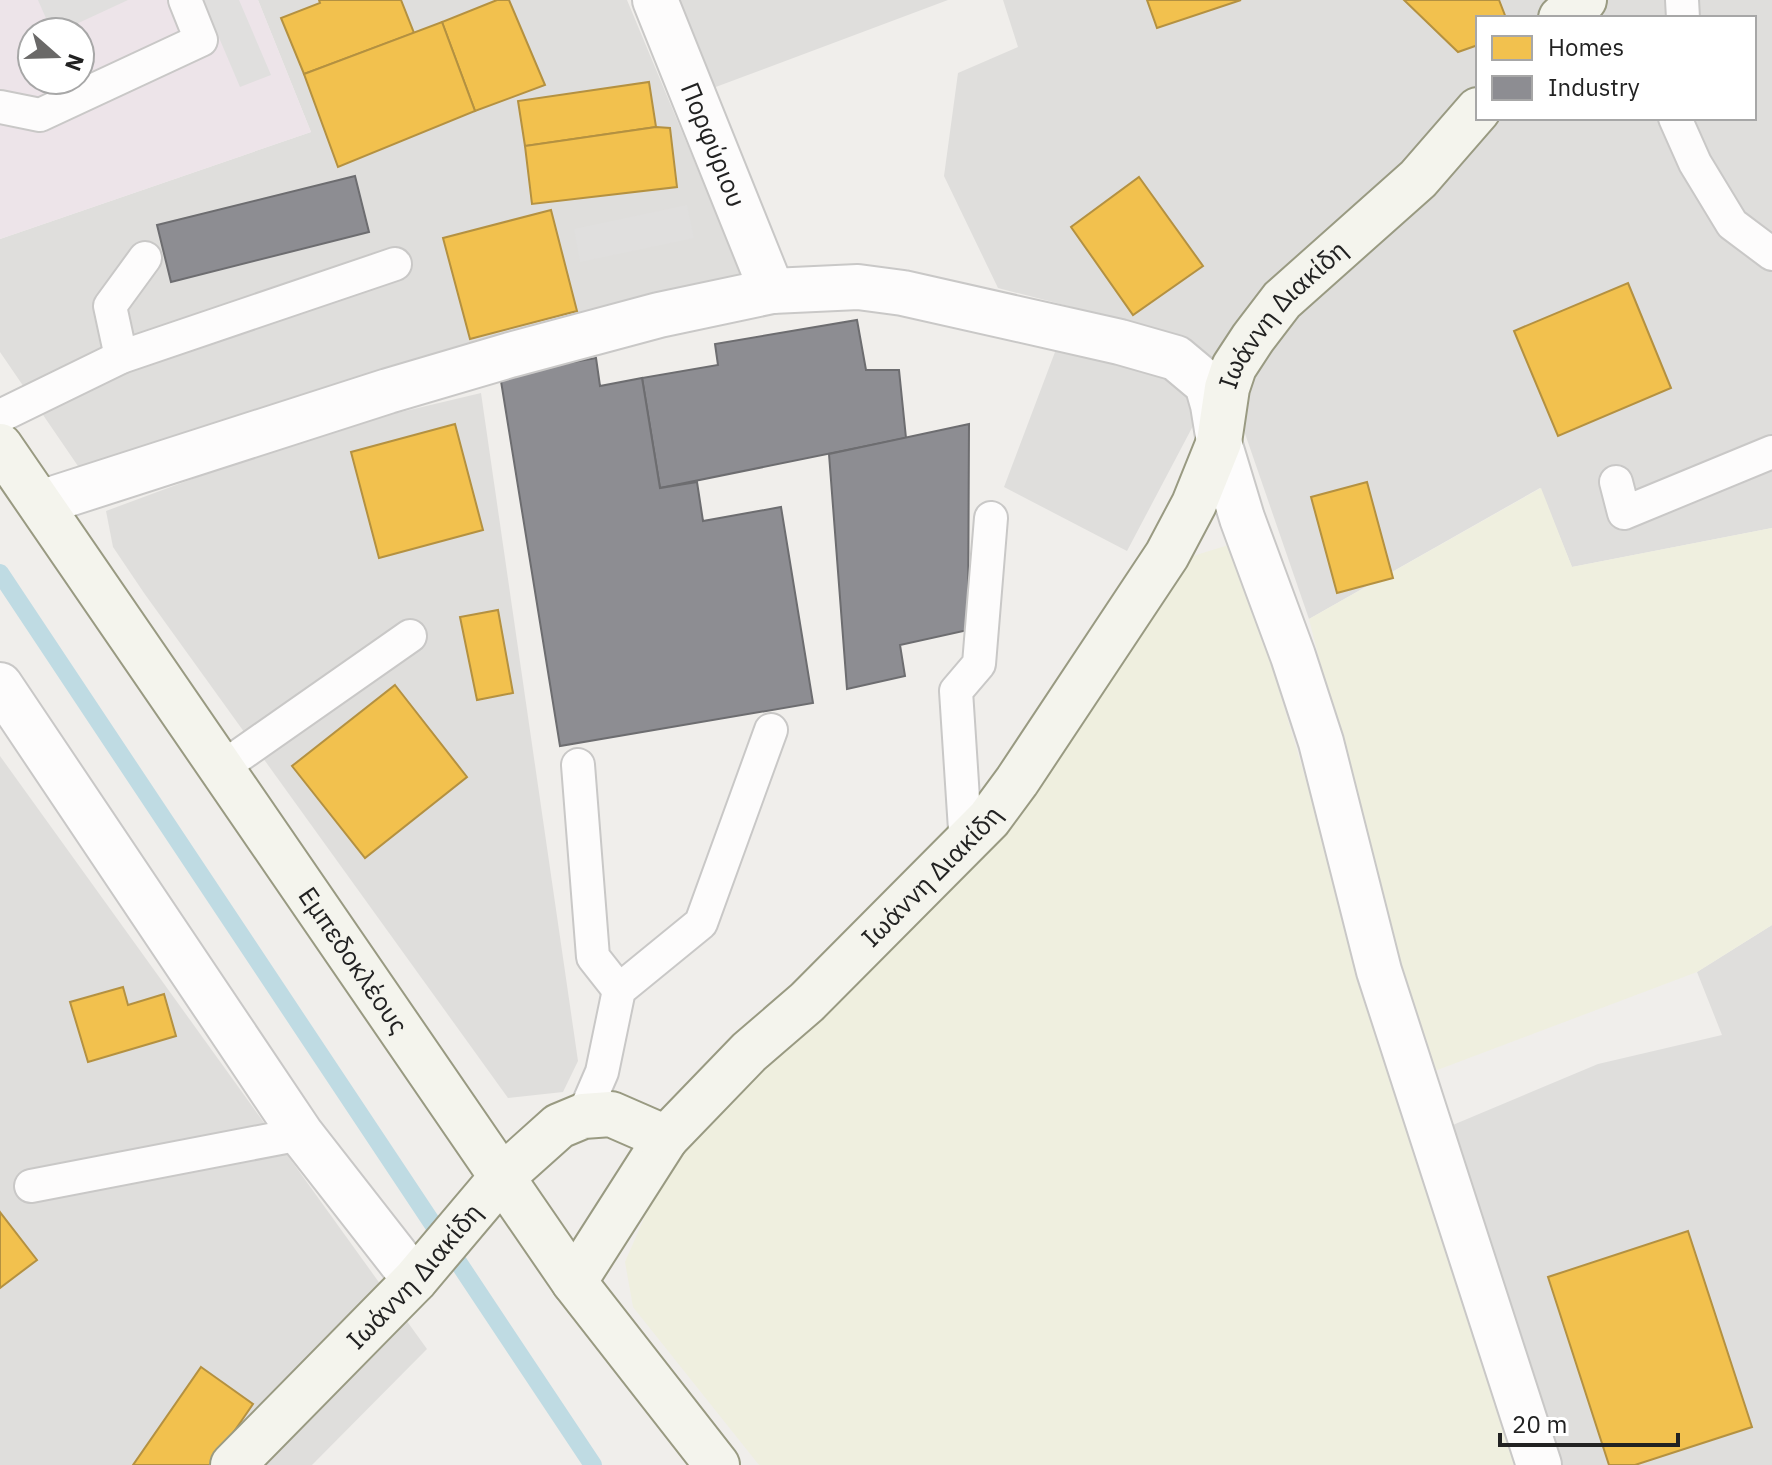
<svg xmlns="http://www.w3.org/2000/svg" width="1772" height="1465" font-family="'IBM Plex Sans',sans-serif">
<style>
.residential{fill:#dfdedc;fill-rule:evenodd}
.industrial{fill:#ede4e9;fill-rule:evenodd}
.farmland{fill:#efefdf}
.parking{fill:#e0dfde}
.homes{fill:#f2c14e;stroke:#b49141;stroke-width:2}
.industry{fill:#8d8d92;stroke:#6d6d70;stroke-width:2}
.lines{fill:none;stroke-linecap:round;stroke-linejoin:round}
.stream{stroke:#bfdbe3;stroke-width:18}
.lane-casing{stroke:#c9c8c7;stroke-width:36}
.street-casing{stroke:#c9c8c7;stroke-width:48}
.secondary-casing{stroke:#999a82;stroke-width:48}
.lane{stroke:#fdfcfc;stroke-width:32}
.street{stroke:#fdfcfc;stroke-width:44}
.secondary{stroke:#f4f4ed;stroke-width:44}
.labels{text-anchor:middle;stroke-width:8;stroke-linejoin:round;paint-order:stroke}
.street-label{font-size:26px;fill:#222;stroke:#fff}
</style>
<rect width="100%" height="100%" fill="#f0eeeb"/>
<g class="residential">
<polygon points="258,0 627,0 745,283 80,469 0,352 0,239 311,132"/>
<polygon points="677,0 948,0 713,88"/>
<path d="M1003 0H1772V528L1572 567 1540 488 1309 619 1241 422 1194 424 1127 551 1004 487 1072 307 998 288 944 176 958 73 1018 47ZM1478 18H1754V118H1478Z"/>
<polygon points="481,393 578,1061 563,1092 508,1098 144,593 113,547 106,511 211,472 359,422"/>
<polygon points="0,756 427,1349 312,1465 0,1465"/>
<polygon points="1772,925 1772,1465 1558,1465 1448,1127 1598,1064 1722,1035 1697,972"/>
</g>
<path class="industrial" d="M0 0H258L311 132 0 239ZM32 32H80V80H32Z"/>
<g class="farmland">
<polygon points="1541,488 1572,567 1772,528 1772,925 1697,972 1424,1075 1309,619"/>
<polygon points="1235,543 1406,1114 1520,1465 759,1465 633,1307 625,1262 675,1147 761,1054 1180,560"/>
</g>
<g class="parking">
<polygon points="38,0 128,0 59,32 52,32"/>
<polygon points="203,0 239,0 271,75 240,87"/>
<polygon points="687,205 694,238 580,262 574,229"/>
</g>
<g class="homes">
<polygon points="319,0 401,0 414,33 304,74 281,18 320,3"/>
<polygon points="497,0 509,0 545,85 475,111 442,22"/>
<polygon points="1147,0 1241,0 1157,28"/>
<polygon points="1404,0 1499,0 1506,18 1478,18 1478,45 1458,52"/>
<polygon points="442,22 475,111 338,167 304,74"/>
<polygon points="649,82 656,127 525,146 518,101"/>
<polygon points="656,127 670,128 677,187 532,204 525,146"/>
<polygon points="1139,177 1203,266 1133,315 1071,227"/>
<polygon points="551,210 577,311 470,339 443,238"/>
<polygon points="1628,283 1671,388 1558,436 1514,331"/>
<polygon points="455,424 483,530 379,558 351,452"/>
<polygon points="1367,482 1393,578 1337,593 1311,497"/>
<polygon points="498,610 513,693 477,700 460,617"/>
<polygon points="395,685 467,777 365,858 292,766"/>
<polygon points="123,987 128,1005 164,994 176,1036 88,1062 70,1002"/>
<polygon points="0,1212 37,1260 0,1288"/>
<polygon points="1688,1231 1752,1427 1635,1465 1609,1465 1548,1277"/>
<polygon points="201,1367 253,1404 211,1465 133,1465"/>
</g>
<g class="industry">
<polygon points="355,176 369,232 171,282 157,225"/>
<polygon points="857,320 866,370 899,370 906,438 660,488 642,378 718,365 715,344"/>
<polygon points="596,358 600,386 642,378 660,488 697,482 703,521 781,507 813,703 560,746 500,375"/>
<polygon points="969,424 968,630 900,645 905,676 847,689 829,454"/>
</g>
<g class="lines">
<polyline class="stream" points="0,573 593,1465"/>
<defs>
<g id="lane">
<polyline points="1682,0 1683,18"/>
<polyline points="0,107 40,115 201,40 185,0"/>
<polyline points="1675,118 1695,163 1732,224 1772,254"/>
<polyline points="121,357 110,306 145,258"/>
<polyline points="0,416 121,357 395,264"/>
<polyline points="1616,482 1624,513 1772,452"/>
<polyline points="578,765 593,957 619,990"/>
<polyline points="220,769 410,636"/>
<polyline points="966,845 956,691 979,664 991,518"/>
<polyline points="583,1116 602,1072 619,990 701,923 771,730"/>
<polyline points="31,1186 301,1134"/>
</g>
<g id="street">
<path id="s1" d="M655 0 772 291"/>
<polyline points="40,503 388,391 510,355 659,315 772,291 858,287 903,293 1120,342 1176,358 1207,384 1213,405 1219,442 1242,518 1293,656 1321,742 1379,971 1539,1465"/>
<polyline points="0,685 301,1134 415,1280"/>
</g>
<g id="secondary">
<polyline points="1561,18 1584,0"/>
<path id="s2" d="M0 446 574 1282 717 1465"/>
<polyline points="574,1282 666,1138"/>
<path id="s3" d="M233 1465 415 1280 502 1177 559 1126 583 1116 611 1114 666 1138 749 1052 807 1002 989 819 1017 781 1167 555 1194 504 1219 442 1227 388 1234 367 1253 338 1282 300 1418 179 1478 110"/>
</g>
</defs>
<use href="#lane" class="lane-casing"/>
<use href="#street" class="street-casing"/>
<use href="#secondary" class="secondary-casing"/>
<use href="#lane" class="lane"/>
<use href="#street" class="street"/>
<use href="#secondary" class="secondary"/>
</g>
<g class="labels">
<g class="street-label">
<text dy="9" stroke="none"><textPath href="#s1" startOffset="156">Πορφύριου</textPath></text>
<text dy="9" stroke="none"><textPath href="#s3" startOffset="1630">Ιωάννη Διακίδη</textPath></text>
<text dy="9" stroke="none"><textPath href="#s3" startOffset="958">Ιωάννη Διακίδη</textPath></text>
<text dy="9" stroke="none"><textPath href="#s2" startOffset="624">Εμπεδοκλέους</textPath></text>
<text dy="9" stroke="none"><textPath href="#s3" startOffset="262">Ιωάννη Διακίδη</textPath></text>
</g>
</g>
<rect x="1476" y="16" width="280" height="104" fill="#ffffff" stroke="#a7a7a7" stroke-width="2"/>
<rect x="1492" y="36" width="40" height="24" fill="#f2c14e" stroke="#a7a7a7" stroke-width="2"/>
<text x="1548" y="56" font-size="24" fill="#222222">Homes</text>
<rect x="1492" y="76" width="40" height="24" fill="#8d8d92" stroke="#a7a7a7" stroke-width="2"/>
<text x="1548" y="96" font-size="24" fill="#222222">Industry</text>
<g transform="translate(56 56) rotate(110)"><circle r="38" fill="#ffffff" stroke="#a7a7a7" stroke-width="2"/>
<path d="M0-6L14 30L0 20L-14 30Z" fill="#6a6968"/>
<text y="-12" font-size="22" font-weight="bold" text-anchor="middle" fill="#222222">N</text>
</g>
<path d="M1500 1433v12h178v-12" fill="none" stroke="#222222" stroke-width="4"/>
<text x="1512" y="1433" font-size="24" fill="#222222" stroke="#ffffff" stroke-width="6" paint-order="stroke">20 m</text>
</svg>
